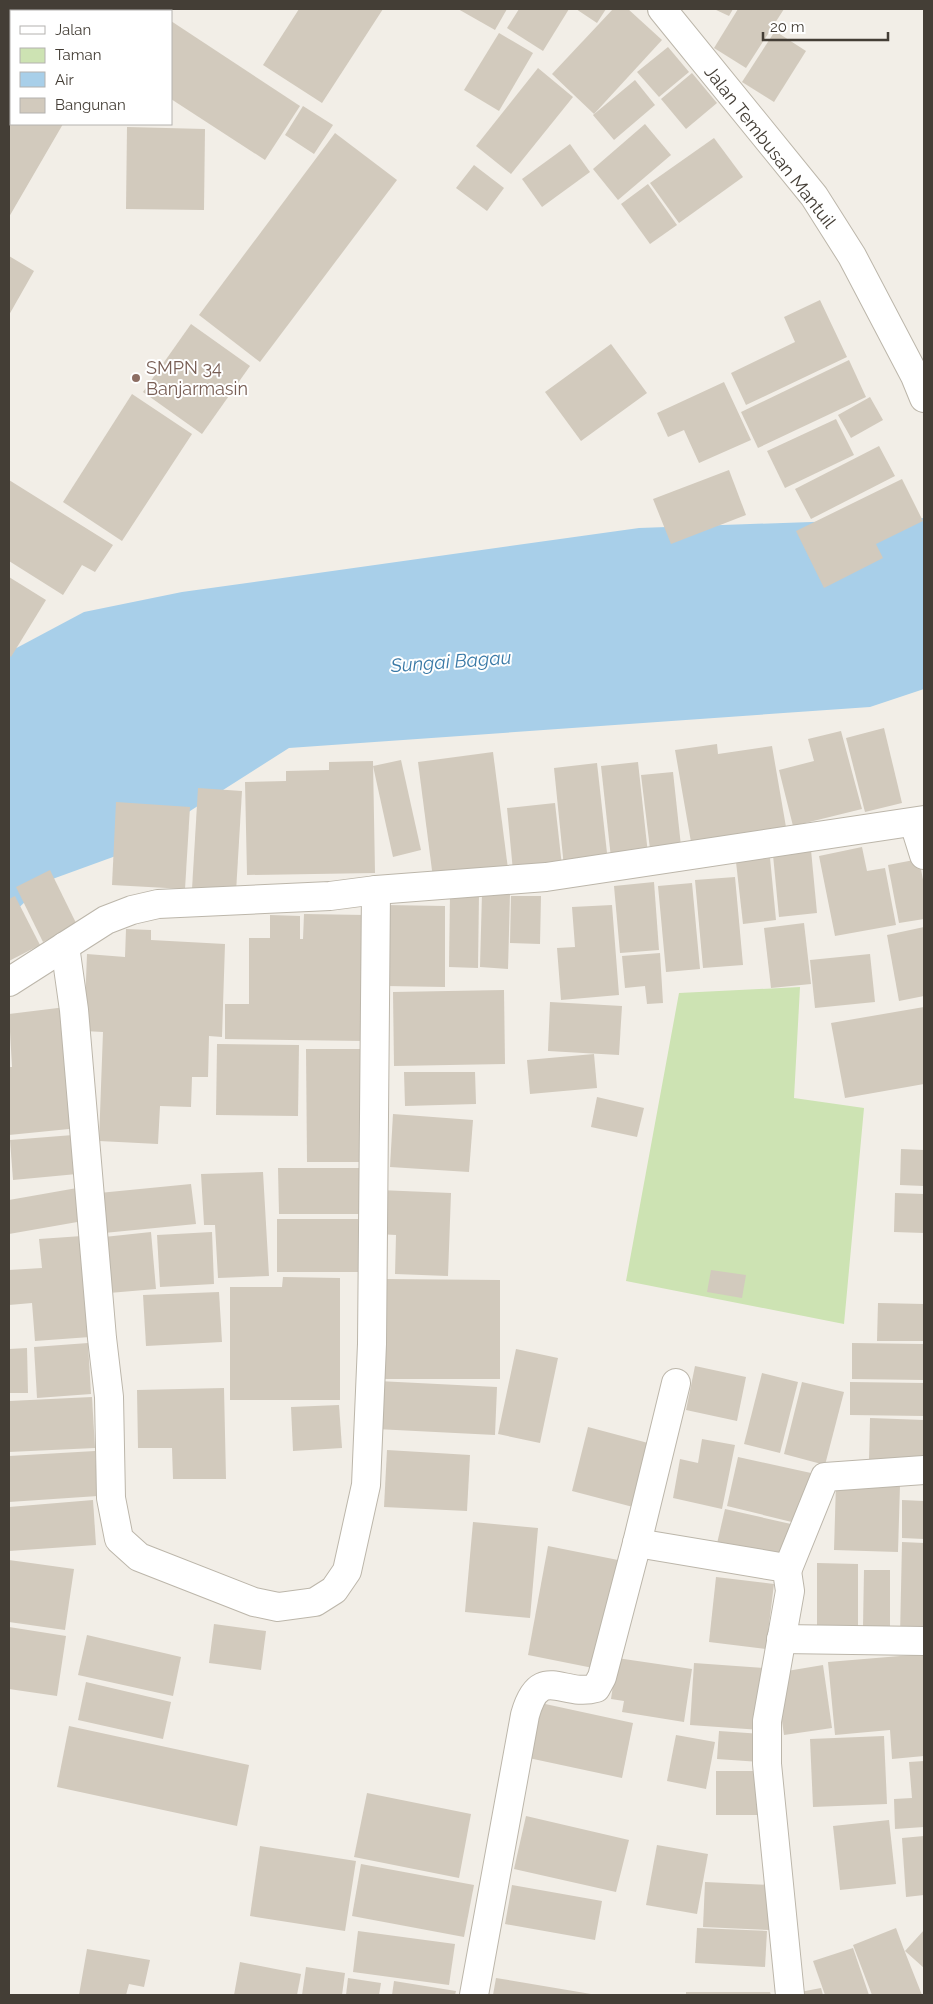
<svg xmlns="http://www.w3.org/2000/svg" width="933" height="2004" font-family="Raleway,sans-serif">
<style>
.green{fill:#cde3b3}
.water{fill:#a8cfe9}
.building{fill:#d2cabd}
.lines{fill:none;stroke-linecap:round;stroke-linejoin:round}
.minor-casing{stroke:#bcb6aa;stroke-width:30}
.minor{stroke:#fff;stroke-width:28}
.education-dot{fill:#8d6e63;stroke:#fff;stroke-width:2}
.labels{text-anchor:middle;stroke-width:4;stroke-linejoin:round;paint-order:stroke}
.street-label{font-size:18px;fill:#443e36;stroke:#fff}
.education-label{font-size:18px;fill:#785e54;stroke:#fff;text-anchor:start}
.water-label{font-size:19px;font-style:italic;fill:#3979a6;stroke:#fff}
</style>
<rect width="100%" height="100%" fill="#f2eee7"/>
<polygon class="green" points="800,987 794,1098 864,1108 844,1324 626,1281 679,993"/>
<polygon class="water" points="924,518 924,689 870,707 289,748 124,853 47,881 9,917 9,652 84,612 182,592 639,528"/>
<g class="building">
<polygon points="45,9 153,9 157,11 43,11"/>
<polygon points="299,9 383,9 322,103 263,65"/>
<polygon points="458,9 507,9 495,30"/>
<polygon points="519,9 569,9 543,51 507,28"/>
<polygon points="576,9 606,9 597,23"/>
<polygon points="613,9 628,9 662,40 594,114 552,74"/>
<polygon points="714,9 733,9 729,16"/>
<polygon points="738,9 784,9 746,68 714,48"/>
<polygon points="171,21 300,106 265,160 171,99"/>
<polygon points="775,31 806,51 774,102 742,82"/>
<polygon points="499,33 533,53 499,111 464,90"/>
<polygon points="668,47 689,72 659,97 637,72"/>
<polygon points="11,61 11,80 9,78 9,65"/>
<polygon points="538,68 573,97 511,174 476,146"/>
<polygon points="692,73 717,103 686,129 661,99"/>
<polygon points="635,80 655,105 614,140 593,115"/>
<polygon points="9,88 11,89 11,124 63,124 9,217"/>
<polygon points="303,106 333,125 314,154 285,135"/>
<polygon points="645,124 671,155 618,200 593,169"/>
<polygon points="127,127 205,129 204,210 126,209"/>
<polygon points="335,133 397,180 260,362 199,315"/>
<polygon points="714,138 743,177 679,223 650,183"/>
<polygon points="570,144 590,172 542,207 522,179"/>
<polygon points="474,165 504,188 487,211 456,188"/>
<polygon points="648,184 677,225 650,244 621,204"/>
<polygon points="9,256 34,271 9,315"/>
<polygon points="820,300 847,357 746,405 731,373 795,342 784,317"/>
<polygon points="191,324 250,366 202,434 143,392"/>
<polygon points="611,344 647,393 581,441 545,392"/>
<polygon points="849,360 866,397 758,448 741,412"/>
<polygon points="724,382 751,440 699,463 684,430 668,437 657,413"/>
<polygon points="132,394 192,434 122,541 63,502"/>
<polygon points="870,397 883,420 851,438 838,415"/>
<polygon points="836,419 854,455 785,488 767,451"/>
<polygon points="879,446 895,476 811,519 795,489"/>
<polygon points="729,470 746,515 671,544 653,499"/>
<polygon points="902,479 923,521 876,544 883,558 824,588 796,531"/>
<polygon points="9,480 113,545 95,572 82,565 63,595 9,561"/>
<polygon points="9,577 46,600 11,657 9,655"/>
<polygon points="884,728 902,803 865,812 846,738"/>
<polygon points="841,731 862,809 793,826 779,770 814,761 808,739"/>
<polygon points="717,744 718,754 772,746 786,827 691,842 675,750"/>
<polygon points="493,752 508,869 433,878 418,762"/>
<polygon points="401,760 421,850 393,857 373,766"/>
<polygon points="373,761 375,873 247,875 245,782 286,781 286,771 329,770 329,762"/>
<polygon points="638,762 648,854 611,858 601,766"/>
<polygon points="597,763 608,862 564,867 554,768"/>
<polygon points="673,772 681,846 650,849 641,775"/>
<polygon points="198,788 242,791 236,892 192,889"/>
<polygon points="116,802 190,807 185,889 112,885"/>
<polygon points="555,803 562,866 513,871 507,808"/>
<polygon points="862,847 867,871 885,868 896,925 835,936 819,856"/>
<polygon points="811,850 817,913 779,917 773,855"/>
<polygon points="770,858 776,920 743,924 736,862"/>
<polygon points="919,859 924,885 924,919 899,923 888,865"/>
<polygon points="50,870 77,925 43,942 16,887"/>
<polygon points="735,877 743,965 703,968 695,880"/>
<polygon points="654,882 659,950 620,953 614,886"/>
<polygon points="692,883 700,969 666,972 658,886"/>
<polygon points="450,893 479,894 478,968 449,967"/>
<polygon points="482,893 510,894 508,969 480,967"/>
<polygon points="15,896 40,945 9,961 9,899"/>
<polygon points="511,896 541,896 540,944 510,943"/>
<polygon points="386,905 445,906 445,987 386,986"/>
<polygon points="612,905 619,995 561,1000 557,948 575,947 572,907"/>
<polygon points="304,914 366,915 365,1041 225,1039 225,1004 249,1004 249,938 270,938 270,915 300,916 300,939 303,939"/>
<polygon points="804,923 811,984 771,988 764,928"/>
<polygon points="924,927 924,996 899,1001 887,935"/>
<polygon points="126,929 151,930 151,940 225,944 222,1037 209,1036 208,1077 192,1077 191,1107 160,1106 158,1144 99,1141 103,1032 84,1031 87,954 125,957"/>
<polygon points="660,953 663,1003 647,1004 645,986 625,988 622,956"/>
<polygon points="870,954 875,1002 815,1008 810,960"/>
<polygon points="504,990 505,1064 394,1066 393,992"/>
<polygon points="550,1002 622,1006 619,1055 548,1051"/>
<polygon points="66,1007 79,1128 9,1135 9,1067 12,1067 9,1014"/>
<polygon points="924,1007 924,1084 845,1098 831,1023"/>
<polygon points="217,1044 299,1045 298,1116 216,1115"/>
<polygon points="306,1049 363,1049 364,1162 307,1162"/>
<polygon points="594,1054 597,1088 530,1094 527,1060"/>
<polygon points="404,1072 475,1072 476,1104 405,1106"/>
<polygon points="597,1097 644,1108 637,1137 591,1127"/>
<polygon points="393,1114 473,1120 469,1172 390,1167"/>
<polygon points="73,1135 77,1174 13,1180 10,1140"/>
<polygon points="901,1149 924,1150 924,1186 900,1185"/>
<polygon points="278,1168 360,1168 360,1214 279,1214"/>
<polygon points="263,1172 269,1276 218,1278 215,1225 204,1225 201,1174"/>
<polygon points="191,1184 196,1224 104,1233 99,1193"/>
<polygon points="77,1188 83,1221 9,1234 9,1200"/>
<polygon points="379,1190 451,1193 448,1276 395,1274 396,1235 377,1234"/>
<polygon points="895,1193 924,1194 924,1233 894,1232"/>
<rect x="277" y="1219" width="81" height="53"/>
<polygon points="151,1232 156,1289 109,1293 104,1237"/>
<polygon points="212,1232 214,1284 160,1287 157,1235"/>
<polygon points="82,1236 90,1337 35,1341 32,1303 9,1305 9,1270 42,1268 39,1239"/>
<polygon points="711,1270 746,1275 742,1298 707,1292"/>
<polygon points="283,1277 340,1278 340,1400 230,1400 230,1287 282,1287"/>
<polygon points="384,1279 500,1280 500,1379 384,1379"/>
<polygon points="219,1292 222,1342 146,1346 143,1295"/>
<polygon points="878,1303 924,1304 924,1341 877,1341"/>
<polygon points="88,1343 91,1394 37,1398 34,1347"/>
<polygon points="852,1343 924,1344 924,1380 852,1379"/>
<polygon points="27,1348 28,1393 9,1393 9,1349"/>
<polygon points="516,1349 558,1358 540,1443 498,1434"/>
<polygon points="695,1366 746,1377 737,1421 686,1410"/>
<polygon points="762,1373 798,1382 780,1453 744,1444"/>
<polygon points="378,1381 497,1387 495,1435 376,1429"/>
<polygon points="802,1382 844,1392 825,1465 784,1454"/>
<polygon points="850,1382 924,1383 924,1416 850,1415"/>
<polygon points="224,1388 226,1479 173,1479 172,1448 138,1448 137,1390"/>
<polygon points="92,1397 95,1448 9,1452 9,1401"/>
<polygon points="339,1405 342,1448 293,1451 291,1407"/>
<polygon points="870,1418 924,1420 924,1462 869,1461"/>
<polygon points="588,1427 648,1443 633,1507 572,1491"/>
<polygon points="702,1439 735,1445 722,1509 673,1498 680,1459 698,1463"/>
<polygon points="387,1450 470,1455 467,1511 384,1507"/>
<polygon points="95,1451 98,1496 9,1502 9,1456"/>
<polygon points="738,1457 811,1473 800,1524 727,1506"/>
<polygon points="836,1483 900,1485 898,1552 834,1550"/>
<polygon points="93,1500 96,1545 9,1551 9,1507"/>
<polygon points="902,1500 924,1501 924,1539 902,1538"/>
<polygon points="725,1509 791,1524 782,1564 716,1548"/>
<polygon points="473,1522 538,1528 530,1618 465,1612"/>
<polygon points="902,1542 924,1543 924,1638 900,1637"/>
<polygon points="548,1546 618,1560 598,1669 528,1655"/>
<polygon points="9,1560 74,1569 65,1630 9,1622"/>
<polygon points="817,1563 858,1564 858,1629 817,1628"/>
<polygon points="864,1570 890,1570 890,1628 863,1627"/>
<polygon points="716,1577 774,1584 766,1649 709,1642"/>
<polygon points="214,1624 266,1631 261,1670 209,1663"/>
<polygon points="9,1627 66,1636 57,1696 9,1689"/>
<polygon points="87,1635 181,1657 173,1696 78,1675"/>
<polygon points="924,1654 924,1756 892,1759 890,1730 835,1735 828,1662"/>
<polygon points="617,1658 692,1669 684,1722 622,1712 624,1701 611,1699"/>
<polygon points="694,1663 765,1668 761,1730 690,1725"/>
<polygon points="823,1665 832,1728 784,1735 775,1673"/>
<polygon points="86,1682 171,1702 163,1739 78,1720"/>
<polygon points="536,1702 633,1723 622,1778 524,1757"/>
<polygon points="69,1726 249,1765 237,1826 57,1787"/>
<polygon points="719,1731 762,1734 760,1762 717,1759"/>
<polygon points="676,1735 715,1742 706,1789 667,1781"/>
<polygon points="884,1736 887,1804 813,1807 810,1739"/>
<polygon points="924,1761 924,1827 895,1829 894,1799 912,1798 909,1762"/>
<polygon points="716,1771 766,1771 765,1815 716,1815"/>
<polygon points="367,1793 471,1814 459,1878 354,1857"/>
<polygon points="526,1816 629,1840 616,1892 514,1869"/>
<polygon points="889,1820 896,1884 840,1890 833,1826"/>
<polygon points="924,1836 924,1895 906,1897 902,1838"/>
<polygon points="657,1845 708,1854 697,1914 646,1905"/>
<polygon points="260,1846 356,1861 345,1931 250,1916"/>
<polygon points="361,1864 474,1885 464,1937 352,1916"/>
<polygon points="705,1882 772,1885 770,1930 703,1927"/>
<polygon points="512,1885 602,1901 595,1940 505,1924"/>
<polygon points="697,1928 767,1931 765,1967 695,1963"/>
<polygon points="896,1928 903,1947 922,1995 872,1995 853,1945"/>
<polygon points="924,1930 924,1968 905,1951"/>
<polygon points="358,1931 455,1944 449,1985 353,1972"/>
<polygon points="853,1948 869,1995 825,1995 813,1961"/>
<polygon points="87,1949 150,1960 144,1987 129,1984 126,1995 79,1995"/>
<polygon points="240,1962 301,1974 297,1995 234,1995"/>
<polygon points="306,1967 345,1973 342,1995 302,1995"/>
<polygon points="348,1978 381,1983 379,1995 346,1995"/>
<polygon points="496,1978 591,1994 591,1995 493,1995"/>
<polygon points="394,1981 456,1991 455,1995 392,1995"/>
<polygon points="821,1988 823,1995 801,1995 800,1992"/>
<polygon points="686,1992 770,1992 771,1995 686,1995"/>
</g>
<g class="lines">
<defs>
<g id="minor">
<polyline points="662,9 814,196 852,256 915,376 924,398"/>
<polyline points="914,823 924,855"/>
<polyline points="65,946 74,1010 102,1338 109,1397 111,1498 119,1539 139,1557 254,1602 278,1607 315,1602 334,1590 347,1571 366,1485 372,1344 376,890"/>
<polyline points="9,982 106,920 132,910 158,904 330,896 376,890 546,877 924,820"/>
<polyline points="637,1543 780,1567 787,1571 790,1591 767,1721 767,1764 790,1995"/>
<polyline points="787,1571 825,1477 924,1470"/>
<polyline points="781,1639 924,1641"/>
<path d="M474 1995 525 1715C540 1662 563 1698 596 1688L602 1677 637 1543 676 1383"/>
</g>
</defs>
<use href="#minor" class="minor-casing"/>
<use href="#minor" class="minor"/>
</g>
<circle class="education-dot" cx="136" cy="378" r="5"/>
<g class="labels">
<g class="street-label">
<text transform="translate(770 147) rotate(52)" y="6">Jalan Tembusan Mantuil</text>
</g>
<g class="education-label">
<text x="146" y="374">SMPN 34<tspan x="146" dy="21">Banjarmasin</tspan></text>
</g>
<g class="water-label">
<text transform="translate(451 661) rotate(-4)" y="7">Sungai Bagau</text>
</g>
</g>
<rect width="933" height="2004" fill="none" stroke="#443e36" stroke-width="20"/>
<rect x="10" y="10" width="162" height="115" fill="#ffffff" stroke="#b4b2af"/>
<rect x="20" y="26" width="25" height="8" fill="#ffffff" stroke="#b4b2af"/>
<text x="55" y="35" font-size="15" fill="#443e36">Jalan</text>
<rect x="20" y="48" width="25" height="15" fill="#cde3b3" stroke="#b4b2af"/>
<text x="55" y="60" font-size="15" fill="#443e36">Taman</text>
<rect x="20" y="72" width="25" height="15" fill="#a8cfe9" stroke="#b4b2af"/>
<text x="55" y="85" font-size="15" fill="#443e36">Air</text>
<rect x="20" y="98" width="25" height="15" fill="#d2cabd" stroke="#b4b2af"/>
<text x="55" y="110" font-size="15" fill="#443e36">Bangunan</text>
<path d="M763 32v8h125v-8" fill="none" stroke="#443e36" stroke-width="2.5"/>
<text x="770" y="32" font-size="15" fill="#443e36" stroke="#ffffff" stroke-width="4" paint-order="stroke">20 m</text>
</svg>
